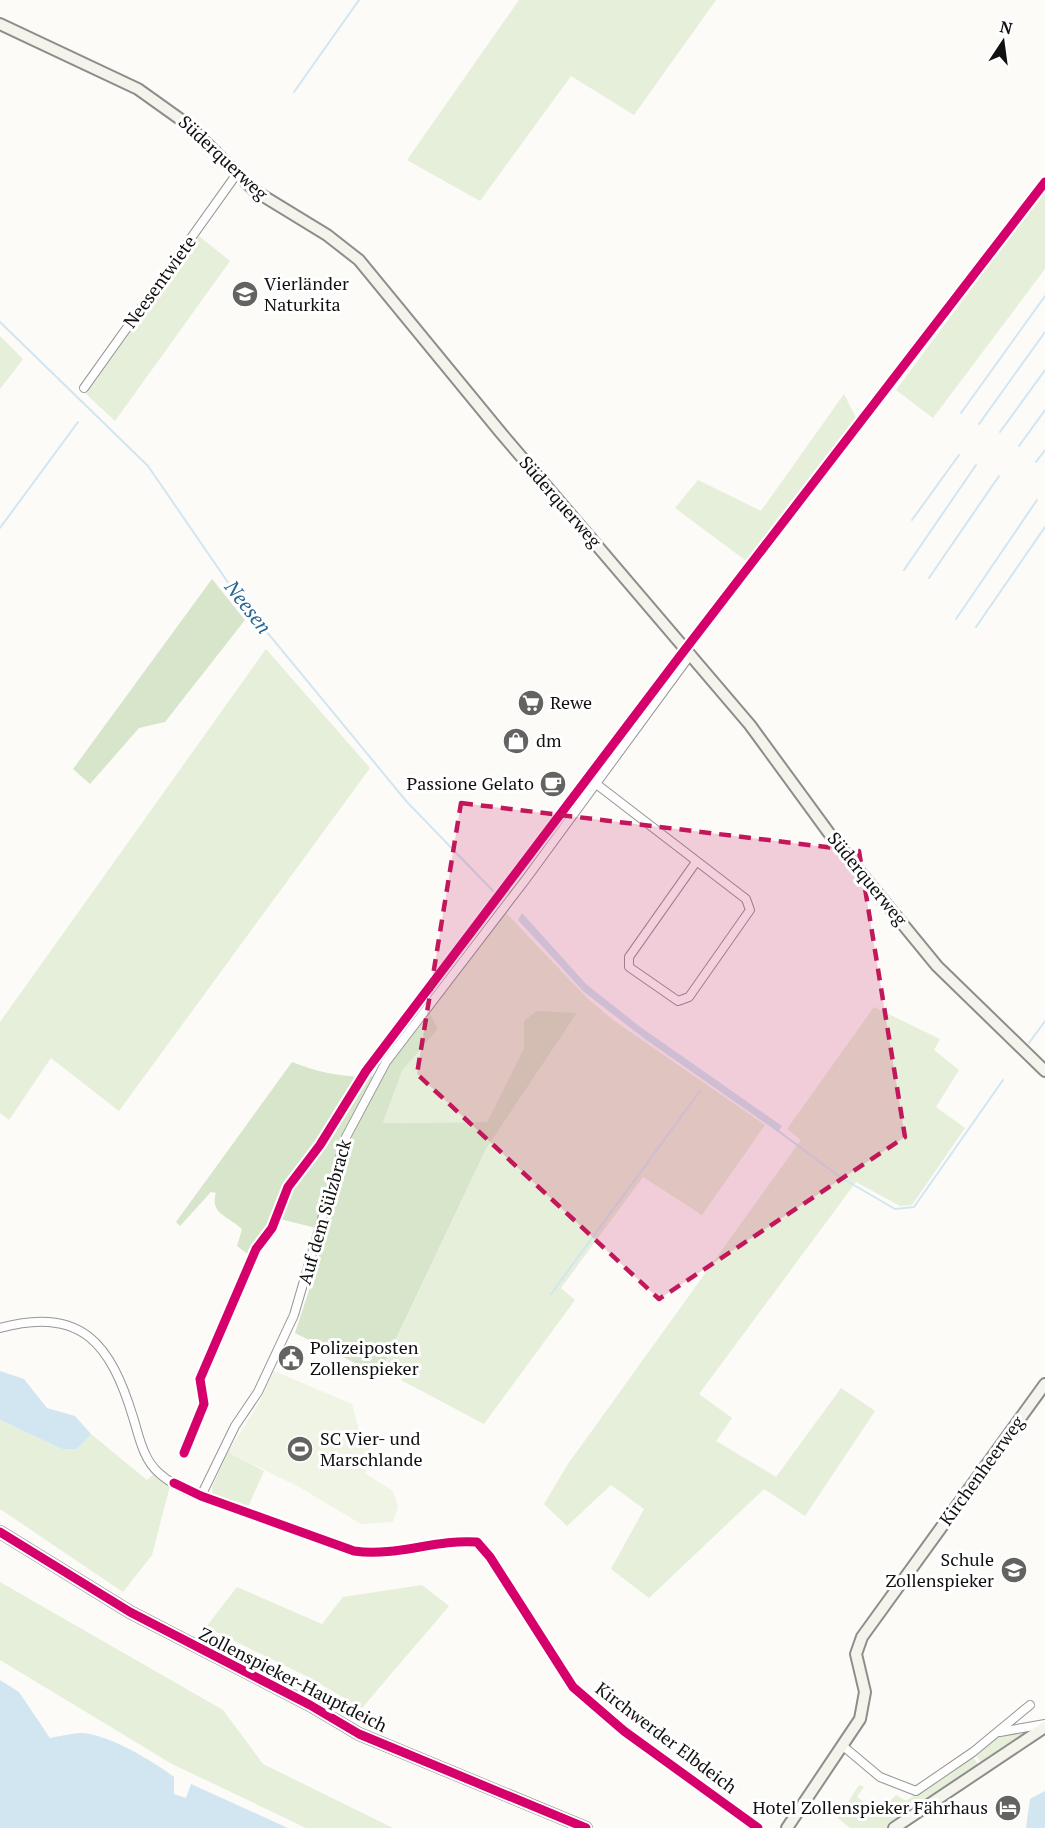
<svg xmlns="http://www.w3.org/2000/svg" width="1045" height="1828" font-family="'PT Serif',serif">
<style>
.green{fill:#e6efda}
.forest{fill:#d7e6ca}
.pitch{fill:#eff4e4}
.water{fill:#d2e6f2}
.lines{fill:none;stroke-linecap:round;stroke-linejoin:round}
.stream{stroke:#d2e6f2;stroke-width:2}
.street-casing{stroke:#979695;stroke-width:10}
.secondary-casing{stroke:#8d8d8c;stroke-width:14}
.street{stroke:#fffefe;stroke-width:8}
.secondary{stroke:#f4f4ed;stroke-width:10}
.cycleway-casing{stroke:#fff;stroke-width:13}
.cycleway{stroke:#d6006c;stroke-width:9}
.marked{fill:#c2185b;fill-opacity:0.2;stroke:#c2185b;stroke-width:4.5;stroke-dasharray:12 8;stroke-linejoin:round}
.labels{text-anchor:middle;stroke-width:6;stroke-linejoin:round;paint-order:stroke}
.street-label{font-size:18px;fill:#111;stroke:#fff}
.poi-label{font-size:18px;fill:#111;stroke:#fff;text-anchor:start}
.water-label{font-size:20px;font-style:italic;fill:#286495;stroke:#fff}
</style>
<rect width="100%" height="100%" fill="#fcfbf8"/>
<g class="green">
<polygon points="519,0 716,0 634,115 571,76 480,201 407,160"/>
<polygon points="1045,189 1045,269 933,418 896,390"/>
<polygon points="199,236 230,261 115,421 86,394"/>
<polygon points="0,336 23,359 0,389"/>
<polygon points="844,394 858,422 749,563 675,508 698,480 761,511"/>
<polygon points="266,649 370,768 119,1111 51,1058 9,1120 0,1113 0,1022"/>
<polygon points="506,913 587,998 613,1020 765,1125 702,1215 643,1177 561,1288 575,1300 484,1424 401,1380 406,1373 386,1361 486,1149 577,1013 524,1021 524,1048 487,1122 383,1123 402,1071 438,1029 430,1013"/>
<polygon points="874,1007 940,1039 934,1050 959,1070 936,1107 965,1128 912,1205 900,1206 856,1182 699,1394 732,1418 716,1441 776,1477 841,1388 875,1411 805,1516 764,1489 649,1598 611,1569 644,1509 611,1485 567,1526 544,1504 568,1464 801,1140 787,1129"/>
<polygon points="0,1420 62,1449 77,1449 91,1434 147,1480 154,1474 170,1486 152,1555 123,1592 0,1509"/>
<polygon points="228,1452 264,1471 248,1507 221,1500 212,1494 212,1487"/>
<polygon points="0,1582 223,1710 263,1764 393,1828 306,1828 172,1764 0,1660"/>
<polygon points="422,1585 449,1606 362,1708 306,1676 206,1627 237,1587 322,1624 343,1597"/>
<polygon points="1035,1729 981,1763 975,1754 1001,1736"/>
<polygon points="972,1756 978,1764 886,1828 850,1828 838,1818 859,1785 864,1787 857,1797 878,1812 896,1795 906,1801"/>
</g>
<g class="forest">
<polygon points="212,579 245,620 165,722 139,728 90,784 73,769"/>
<polygon points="537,1011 577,1013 486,1149 379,1375 295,1333 314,1275 349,1136 389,1066 430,1013 438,1029 402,1071 383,1123 487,1122 524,1048 524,1021"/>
<path d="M292 1062C320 1073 344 1078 375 1076L341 1136 316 1228 272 1217 251 1255H249L237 1246 242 1229C230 1217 209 1214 216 1193L211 1192 180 1226 176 1222Z"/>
</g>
<polygon class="pitch" points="274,1371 352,1404 361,1438 370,1445 366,1474 393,1491 398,1507 393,1522 361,1524 299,1487 228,1452 260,1401"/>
<g class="water">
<polygon points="522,913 586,984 639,1026 782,1126 778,1132 645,1039 584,992 518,920"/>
<polygon points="0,1371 24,1379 47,1408 75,1416 91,1434 77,1449 62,1449 0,1420"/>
<path d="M0 1680 19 1692 50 1738C60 1736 69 1734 79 1733 105 1732 153 1761 174 1777V1794L186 1798 191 1784 288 1828H0Z"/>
<polygon points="1045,1791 1045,1828 1026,1828 1030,1799"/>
</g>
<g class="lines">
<g class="stream">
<polyline points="294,92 359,0"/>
<polyline points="0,322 148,466 238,597 407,802 496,894"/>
<polyline points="961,413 1045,296"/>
<polyline points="979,424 1045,332"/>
<polyline points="1000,432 1045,370"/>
<polyline points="1019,446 1045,410"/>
<polyline points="1036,462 1045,450"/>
<polyline points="912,520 959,455"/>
<polyline points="0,528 78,422"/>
<polyline points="904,570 976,465"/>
<polyline points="929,578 999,476"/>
<polyline points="956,619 1037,500"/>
<polyline points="976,627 1045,527"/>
<polyline points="1029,1043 1045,1021"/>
<polyline points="777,1130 840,1177 895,1209 914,1207 1003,1080"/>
<polyline points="551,1294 700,1091"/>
</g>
<defs>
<g id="street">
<polyline points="84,388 236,175"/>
<polyline points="595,783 746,899 750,910 689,997 678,1001 629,967 629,957 696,862"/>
<path d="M0 1328C82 1305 111 1345 133 1417 139 1436 143 1460 160 1474 183 1494 218 1502 247 1512 283 1525 318 1538 354 1551 398 1557 434 1539 477 1542L490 1557 573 1687 624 1731 758 1828"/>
<polyline points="201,1496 235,1426 258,1392 294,1315 346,1137 386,1062 526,879 691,654"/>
<polyline points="1000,1732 1045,1724"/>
<polyline points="843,1746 880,1777 916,1791 973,1752 1030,1705"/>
</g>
<g id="secondary">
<polyline points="0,24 138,89 187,124 255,191 327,235 359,260 501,433 750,725 837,844 937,966 1045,1071"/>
<polyline points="0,1532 130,1612 310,1705 359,1734 586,1828"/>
<polyline points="787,1828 860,1719 865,1692 856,1654 862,1637 1045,1384"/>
<polyline points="894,1828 1045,1727"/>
</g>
</defs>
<use href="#street" class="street-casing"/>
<use href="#secondary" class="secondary-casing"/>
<use href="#street" class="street"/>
<use href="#secondary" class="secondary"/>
<defs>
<g id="cycleway">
<polyline points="184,1453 204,1404 200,1379 256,1249 272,1228 288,1187 320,1145 366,1071 677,660 1045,182"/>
<path d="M174 1483 201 1496 354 1551C398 1557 434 1539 477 1542L490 1557 573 1687 624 1731 758 1828"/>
<polyline points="0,1532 130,1612 310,1705 359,1734 586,1828"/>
</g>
</defs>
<use href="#cycleway" class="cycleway-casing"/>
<use href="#cycleway" class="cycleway"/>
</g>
<path class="marked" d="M461 803 859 851 905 1137 659 1299 417 1074Z"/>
<defs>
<symbol id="school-disc" viewBox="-11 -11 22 22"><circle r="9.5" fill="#636362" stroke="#fff"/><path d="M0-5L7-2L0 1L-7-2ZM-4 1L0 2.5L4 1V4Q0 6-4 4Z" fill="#fff"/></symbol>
<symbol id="supermarket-disc" viewBox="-11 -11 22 22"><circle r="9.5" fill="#636362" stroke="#fff"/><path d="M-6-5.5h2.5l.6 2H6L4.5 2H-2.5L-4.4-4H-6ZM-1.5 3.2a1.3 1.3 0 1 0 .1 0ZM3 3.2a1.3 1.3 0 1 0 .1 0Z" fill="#fff"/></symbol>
<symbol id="shop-disc" viewBox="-11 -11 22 22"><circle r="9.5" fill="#636362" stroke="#fff"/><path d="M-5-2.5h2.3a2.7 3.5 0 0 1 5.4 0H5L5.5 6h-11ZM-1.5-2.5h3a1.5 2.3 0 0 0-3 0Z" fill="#fff"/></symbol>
<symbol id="cafe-disc" viewBox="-11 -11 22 22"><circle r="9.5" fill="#636362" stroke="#fff"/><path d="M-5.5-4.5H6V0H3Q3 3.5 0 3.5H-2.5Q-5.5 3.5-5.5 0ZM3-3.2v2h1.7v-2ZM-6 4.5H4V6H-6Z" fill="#fff"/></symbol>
<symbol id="civic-disc" viewBox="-11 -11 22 22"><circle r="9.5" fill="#636362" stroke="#fff"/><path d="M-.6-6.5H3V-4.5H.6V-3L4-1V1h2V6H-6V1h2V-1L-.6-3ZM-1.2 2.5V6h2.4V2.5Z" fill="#fff"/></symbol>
<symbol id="stadium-disc" viewBox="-11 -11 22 22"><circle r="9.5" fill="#636362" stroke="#fff"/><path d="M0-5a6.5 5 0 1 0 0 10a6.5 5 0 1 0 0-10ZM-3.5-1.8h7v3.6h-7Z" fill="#fff"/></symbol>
<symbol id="hotel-disc" viewBox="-11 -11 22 22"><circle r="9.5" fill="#636362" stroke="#fff"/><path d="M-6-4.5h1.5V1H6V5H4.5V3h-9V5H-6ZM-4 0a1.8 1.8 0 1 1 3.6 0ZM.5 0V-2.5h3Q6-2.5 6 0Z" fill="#fff"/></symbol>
</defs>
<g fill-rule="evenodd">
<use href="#school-disc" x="230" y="279" width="30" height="30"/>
<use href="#supermarket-disc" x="516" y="688" width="30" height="30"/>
<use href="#shop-disc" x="501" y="726" width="30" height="30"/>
<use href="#cafe-disc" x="538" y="769" width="30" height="30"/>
<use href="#civic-disc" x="276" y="1343" width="30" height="30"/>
<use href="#stadium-disc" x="285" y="1434" width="30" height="30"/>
<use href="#school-disc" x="999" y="1555" width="30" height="30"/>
<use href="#hotel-disc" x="993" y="1793" width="30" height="30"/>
</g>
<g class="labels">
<g class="street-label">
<text transform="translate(223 158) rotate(43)" y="6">Süderquerweg</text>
<text transform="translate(160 282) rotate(-54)" y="6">Neesentwiete</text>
<text transform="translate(560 502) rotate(49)" y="6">Süderquerweg</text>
<text transform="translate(867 879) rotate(51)" y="6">Süderquerweg</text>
<text transform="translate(325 1212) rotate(-74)" y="6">Auf dem Sülzbrack</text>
<text transform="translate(982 1471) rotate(-54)" y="6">Kirchenheerweg</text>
<text transform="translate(293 1680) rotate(27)" y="6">Zollenspieker-Hauptdeich</text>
<text transform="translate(666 1738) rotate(37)" y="6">Kirchwerder Elbdeich</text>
</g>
<g class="poi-label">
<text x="264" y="290">Vierländer<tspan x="264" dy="21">Naturkita</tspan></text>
<text x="550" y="709">Rewe</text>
<text x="536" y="747">dm</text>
<text x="534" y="790" text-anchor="end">Passione Gelato</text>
<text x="310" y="1354">Polizeiposten<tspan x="310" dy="21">Zollenspieker</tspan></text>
<text x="320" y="1445">SC Vier- und<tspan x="320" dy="21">Marschlande</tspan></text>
<text x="994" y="1566" text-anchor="end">Schule<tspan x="994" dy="21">Zollenspieker</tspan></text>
<text x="988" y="1814" text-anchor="end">Hotel Zollenspieker Fährhaus</text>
</g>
<g class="water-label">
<text transform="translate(248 607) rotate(52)" y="7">Neesen</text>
</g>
</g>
<g transform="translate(1003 42) rotate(13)" stroke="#ffffff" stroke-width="4.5" paint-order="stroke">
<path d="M0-4.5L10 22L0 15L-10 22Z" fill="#111111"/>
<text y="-9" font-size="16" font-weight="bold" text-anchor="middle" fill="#111111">N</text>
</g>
</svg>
